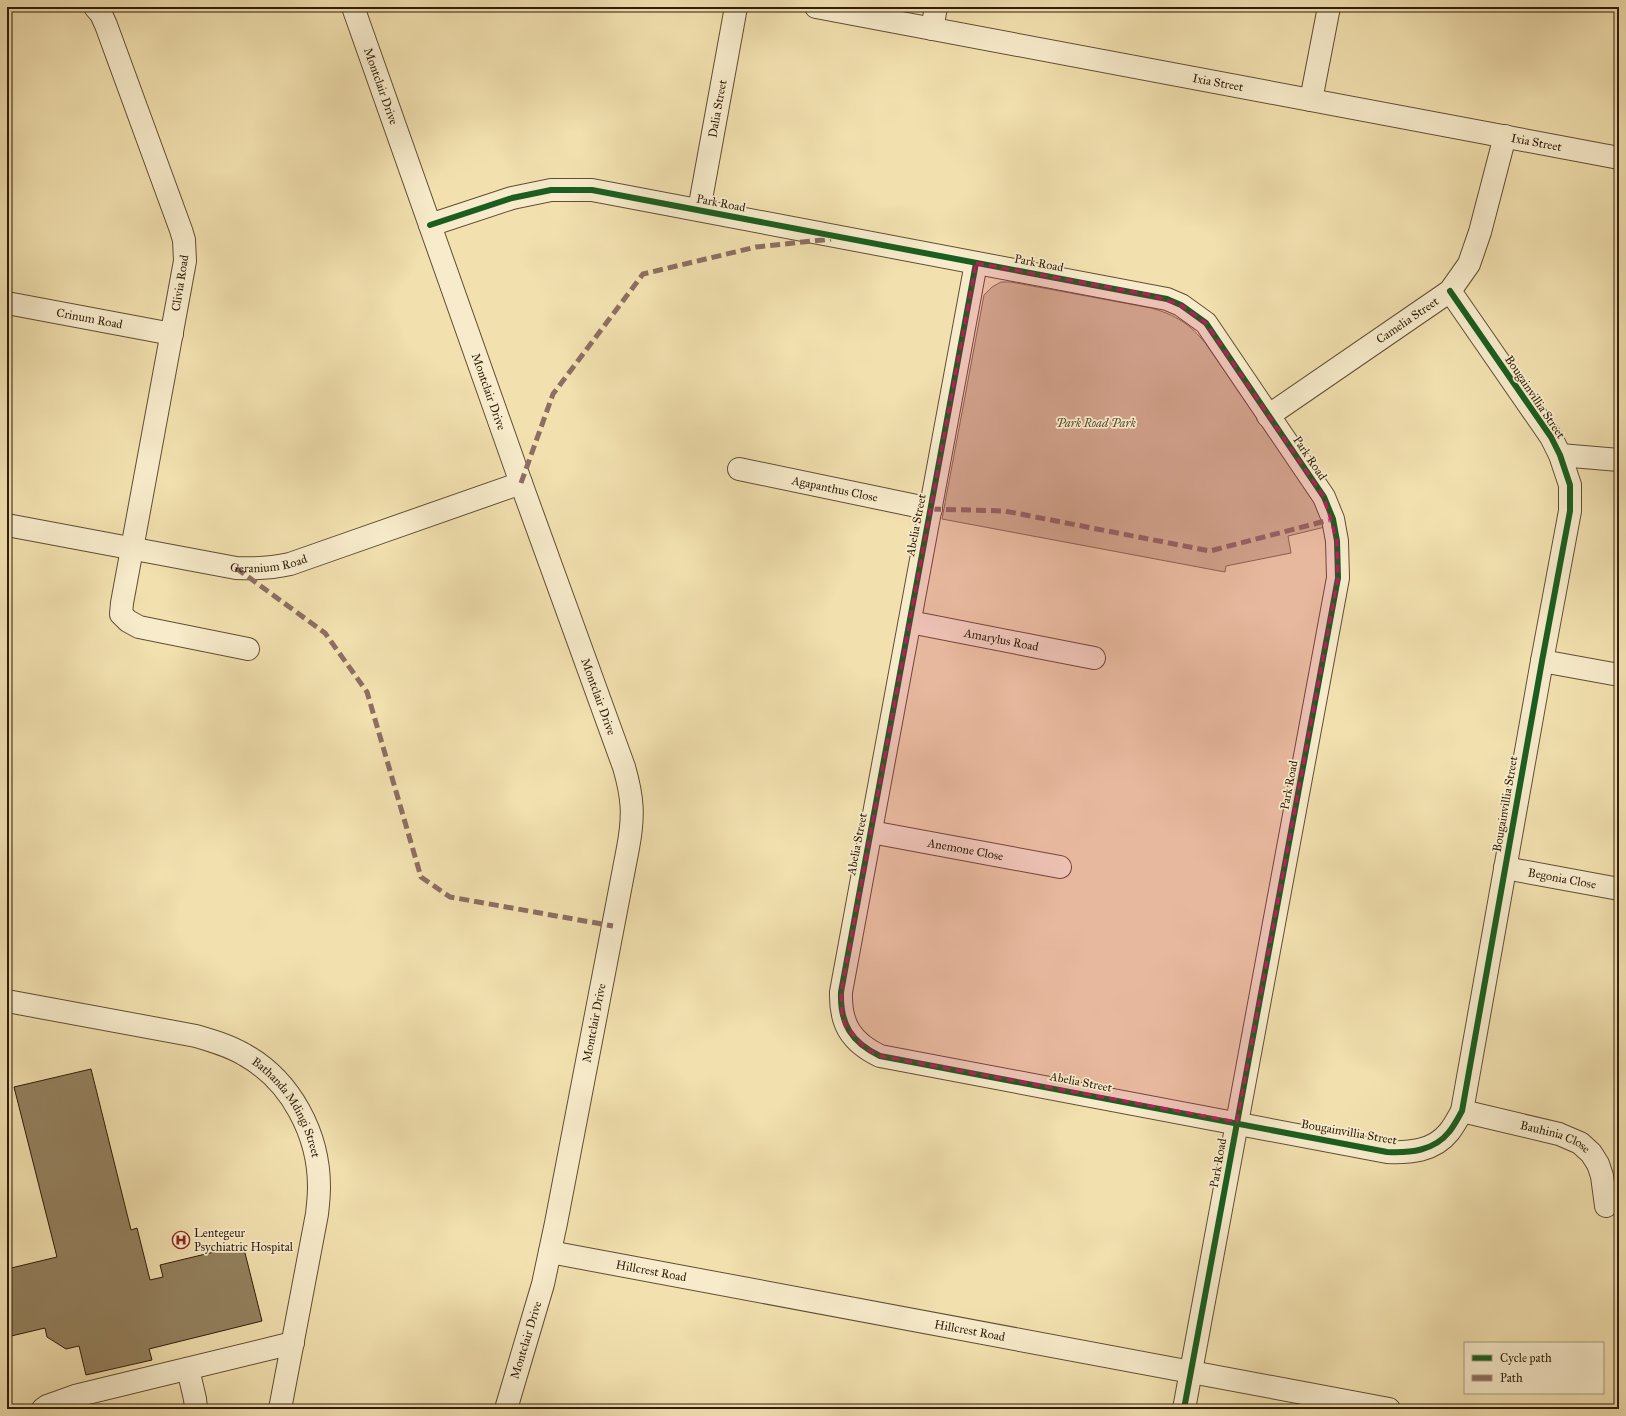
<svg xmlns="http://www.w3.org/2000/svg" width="1626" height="1416" font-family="'IM FELL Great Primer',serif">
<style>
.green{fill:#d1bf93;stroke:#806e4e}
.building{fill:#948260;stroke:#2f1d0a}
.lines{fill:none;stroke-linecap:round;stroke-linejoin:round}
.minor-casing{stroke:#604e33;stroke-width:24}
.minor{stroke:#f7ebcb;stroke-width:22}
.quiet{stroke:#8d6e63;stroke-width:5;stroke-dasharray:10 5;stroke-linecap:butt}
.cycleway-casing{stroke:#f7ebcb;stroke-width:8}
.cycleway{stroke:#1b5e20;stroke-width:6}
.marked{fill:#c2185b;fill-opacity:0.2;stroke:#c2185b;stroke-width:3;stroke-dasharray:8 5;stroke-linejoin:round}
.labels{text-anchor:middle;stroke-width:3.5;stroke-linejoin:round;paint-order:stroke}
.street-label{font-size:12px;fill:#2f1d0a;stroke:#f7ebcb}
.park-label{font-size:12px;font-style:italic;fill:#604e33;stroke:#f7ebcb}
.poi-label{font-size:12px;fill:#2f1d0a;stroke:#f7ebcb;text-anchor:start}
</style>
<rect width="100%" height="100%" fill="#f2e0af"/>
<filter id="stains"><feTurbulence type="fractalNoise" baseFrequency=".005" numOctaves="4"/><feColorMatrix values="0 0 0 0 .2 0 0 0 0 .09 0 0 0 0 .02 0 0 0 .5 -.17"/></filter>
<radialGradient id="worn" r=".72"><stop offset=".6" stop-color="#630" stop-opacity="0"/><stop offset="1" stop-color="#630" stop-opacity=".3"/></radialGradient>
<path class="green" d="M1001 282H1011L1151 308C1176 315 1190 324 1206 344L1315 503 1325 527 1288 536 1291 553 1226 566 1225 572 942 519 984 295 992 287Z"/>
<polygon class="building" points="91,1069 131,1230 137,1228 150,1280 163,1277 160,1265 243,1245 262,1321 149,1349 152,1360 86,1375 79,1346 66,1349 47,1337 45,1328 7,1337 7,1269 57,1257 14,1087"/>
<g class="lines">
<defs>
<g id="minor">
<polyline points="95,7 101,14 106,25 181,230 184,240 185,261 122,603 121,614 128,621 139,627 248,649"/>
<path id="s1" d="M353 7 521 483 624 767C633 798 634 816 628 848L556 1223 543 1284 506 1409"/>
<path id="s2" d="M816 7 1619 158"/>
<polyline points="932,29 936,7"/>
<polyline points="1311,100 1329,7"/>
<path id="s3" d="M699 210 736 7"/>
<polyline points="430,225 512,198 551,190 592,190 1167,299 1181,305 1206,323 1324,497 1333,519 1337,541 1338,578 1184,1409"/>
<path d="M976 263 841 992C840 1024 851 1042 880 1056L1387 1152C1410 1153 1434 1151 1449 1132 1454 1126 1458 1118 1462 1111L1542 661 1570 511V485L1560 455 1551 437 1450 291"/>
<path id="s4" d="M7 303 172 334"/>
<path id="s5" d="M1268 416 1450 291 1469 264 1480 232 1505 136"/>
<polyline points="1560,455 1619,460"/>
<path id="s6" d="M739 469 931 509"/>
<path id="s7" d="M7 525 236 568C255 569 272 568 290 564L521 483"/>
<path id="s8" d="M910 622 1094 658"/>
<polyline points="1542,661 1619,675"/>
<path id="s9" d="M871 832 1060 867"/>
<path id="s10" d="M1505 868 1619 889"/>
<path id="s11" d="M7 1001 196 1036C213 1041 230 1046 245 1055 291 1081 319 1134 319 1187 319 1196 318 1205 317 1214L280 1409"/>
<path id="s12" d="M1462 1111 1559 1134 1580 1143 1591 1153 1598 1164 1602 1176 1606 1206"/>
<path id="s13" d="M550 1252 1389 1409"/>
<polyline points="188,1369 195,1399 196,1409"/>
<polyline points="43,1409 47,1406 75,1396 293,1343"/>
</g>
</defs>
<use href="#minor" class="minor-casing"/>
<use href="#minor" class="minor"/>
<g class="quiet">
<polyline points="521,483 553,394 643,274 756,247 831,239"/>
<polyline points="931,509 1005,511 1210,551 1333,519"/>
<polyline points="236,568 325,633 367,692 421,877 450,897 613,926"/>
</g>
<defs>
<g id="cycleway">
<polyline points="430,225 512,198 551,190 592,190 1167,299 1181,305 1206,323 1324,497 1333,519 1337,541 1338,578 1184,1409"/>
<path d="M976 263 841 992C840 1024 851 1042 880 1056L1387 1152C1410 1153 1434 1151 1449 1132 1454 1126 1458 1118 1462 1111L1542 661 1570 511V485L1560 455 1551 437 1450 291"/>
</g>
</defs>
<use href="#cycleway" class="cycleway-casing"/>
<use href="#cycleway" class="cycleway"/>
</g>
<path class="marked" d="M976 263 1151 295 1181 305 1206 323 1324 497 1337 541 1338 578 1237 1122 880 1056 866 1049 846 1027 842 1016 841 992Z"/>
<defs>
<symbol id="hospital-ring" viewBox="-11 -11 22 22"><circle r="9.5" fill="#f7ebcb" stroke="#8f2418" stroke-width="1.5"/><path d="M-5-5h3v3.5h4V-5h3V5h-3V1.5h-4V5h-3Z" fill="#8f2418"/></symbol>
</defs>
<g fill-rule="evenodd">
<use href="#hospital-ring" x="171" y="1230" width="20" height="20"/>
</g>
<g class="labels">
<g class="street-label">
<text dy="4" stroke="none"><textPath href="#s2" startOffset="409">Ixia Street</textPath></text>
<text dy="4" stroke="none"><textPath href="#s1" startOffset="84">Montclair Drive</textPath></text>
<text dy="4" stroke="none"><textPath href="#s3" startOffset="103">Dalia Street</textPath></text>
<text dy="4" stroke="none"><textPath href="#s2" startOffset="733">Ixia Street</textPath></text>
<text transform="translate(721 203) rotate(11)" y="4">Park Road</text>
<text transform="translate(1039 263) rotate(11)" y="4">Park Road</text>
<text transform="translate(180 283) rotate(-81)" y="4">Clivia Road</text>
<text dy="4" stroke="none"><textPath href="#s4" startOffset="84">Crinum Road</textPath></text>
<text dy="4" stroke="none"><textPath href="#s5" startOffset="169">Camelia Street</textPath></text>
<text dy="4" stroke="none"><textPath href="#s1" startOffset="408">Montclair Drive</textPath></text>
<text transform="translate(1535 397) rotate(56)" y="4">Bougainvillia Street</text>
<text transform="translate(1310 458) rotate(56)" y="4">Park Road</text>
<text dy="4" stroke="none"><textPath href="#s6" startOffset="98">Agapanthus Close</textPath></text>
<text transform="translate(916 525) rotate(-79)" y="4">Abelia Street</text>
<text dy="4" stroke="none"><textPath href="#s7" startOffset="266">Geranium Road</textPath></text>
<text dy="4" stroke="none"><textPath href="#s8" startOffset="93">Amarylus Road</textPath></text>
<text dy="4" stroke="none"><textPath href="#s1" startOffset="732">Montclair Drive</textPath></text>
<text transform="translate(1289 785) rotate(-79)" y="4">Park Road</text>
<text transform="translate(1505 804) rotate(-80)" y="4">Bougainvillia Street</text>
<text transform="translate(857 844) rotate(-79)" y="4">Abelia Street</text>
<text dy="4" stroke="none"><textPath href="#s9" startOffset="96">Anemone Close</textPath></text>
<text dy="4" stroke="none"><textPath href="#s10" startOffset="58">Begonia Close</textPath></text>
<text transform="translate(594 1023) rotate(-79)" y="4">Montclair Drive</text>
<text transform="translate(1081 1082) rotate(11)" y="4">Abelia Street</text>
<text dy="4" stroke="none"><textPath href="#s11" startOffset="314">Bathanda Mdingi Street</textPath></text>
<text transform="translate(1349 1132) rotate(10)" y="4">Bougainvillia Street</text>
<text dy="4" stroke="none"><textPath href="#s12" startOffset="97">Bauhinia Close</textPath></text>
<text transform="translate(1218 1163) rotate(-80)" y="4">Park Road</text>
<text dy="4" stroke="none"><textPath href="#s13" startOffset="103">Hillcrest Road</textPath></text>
<text dy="4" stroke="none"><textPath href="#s13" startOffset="427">Hillcrest Road</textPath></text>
<text transform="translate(526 1340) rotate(-73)" y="4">Montclair Drive</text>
</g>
<g class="park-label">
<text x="1096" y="427">Park Road Park</text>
</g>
<g class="poi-label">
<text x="194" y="1237">Lentegeur<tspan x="194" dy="14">Psychiatric Hospital</tspan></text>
</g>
</g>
<rect width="1626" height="1416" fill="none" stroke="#f2e0af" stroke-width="24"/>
<rect x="8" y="8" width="1610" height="1400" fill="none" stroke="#2f1d0a" stroke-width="2"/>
<rect x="12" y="12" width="1602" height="1392" fill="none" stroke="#2f1d0a"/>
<rect x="1464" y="1342" width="140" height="52" fill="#f7ebcb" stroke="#a7997e"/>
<rect x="1472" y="1355" width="20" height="6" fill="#1b5e20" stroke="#a7997e"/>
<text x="1500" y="1362" font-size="12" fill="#2f1d0a">Cycle path</text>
<rect x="1472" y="1375" width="20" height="6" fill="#8d6e63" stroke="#a7997e"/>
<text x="1500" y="1382" font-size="12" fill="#2f1d0a">Path</text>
<rect width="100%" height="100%" filter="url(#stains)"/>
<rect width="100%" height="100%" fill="url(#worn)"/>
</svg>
